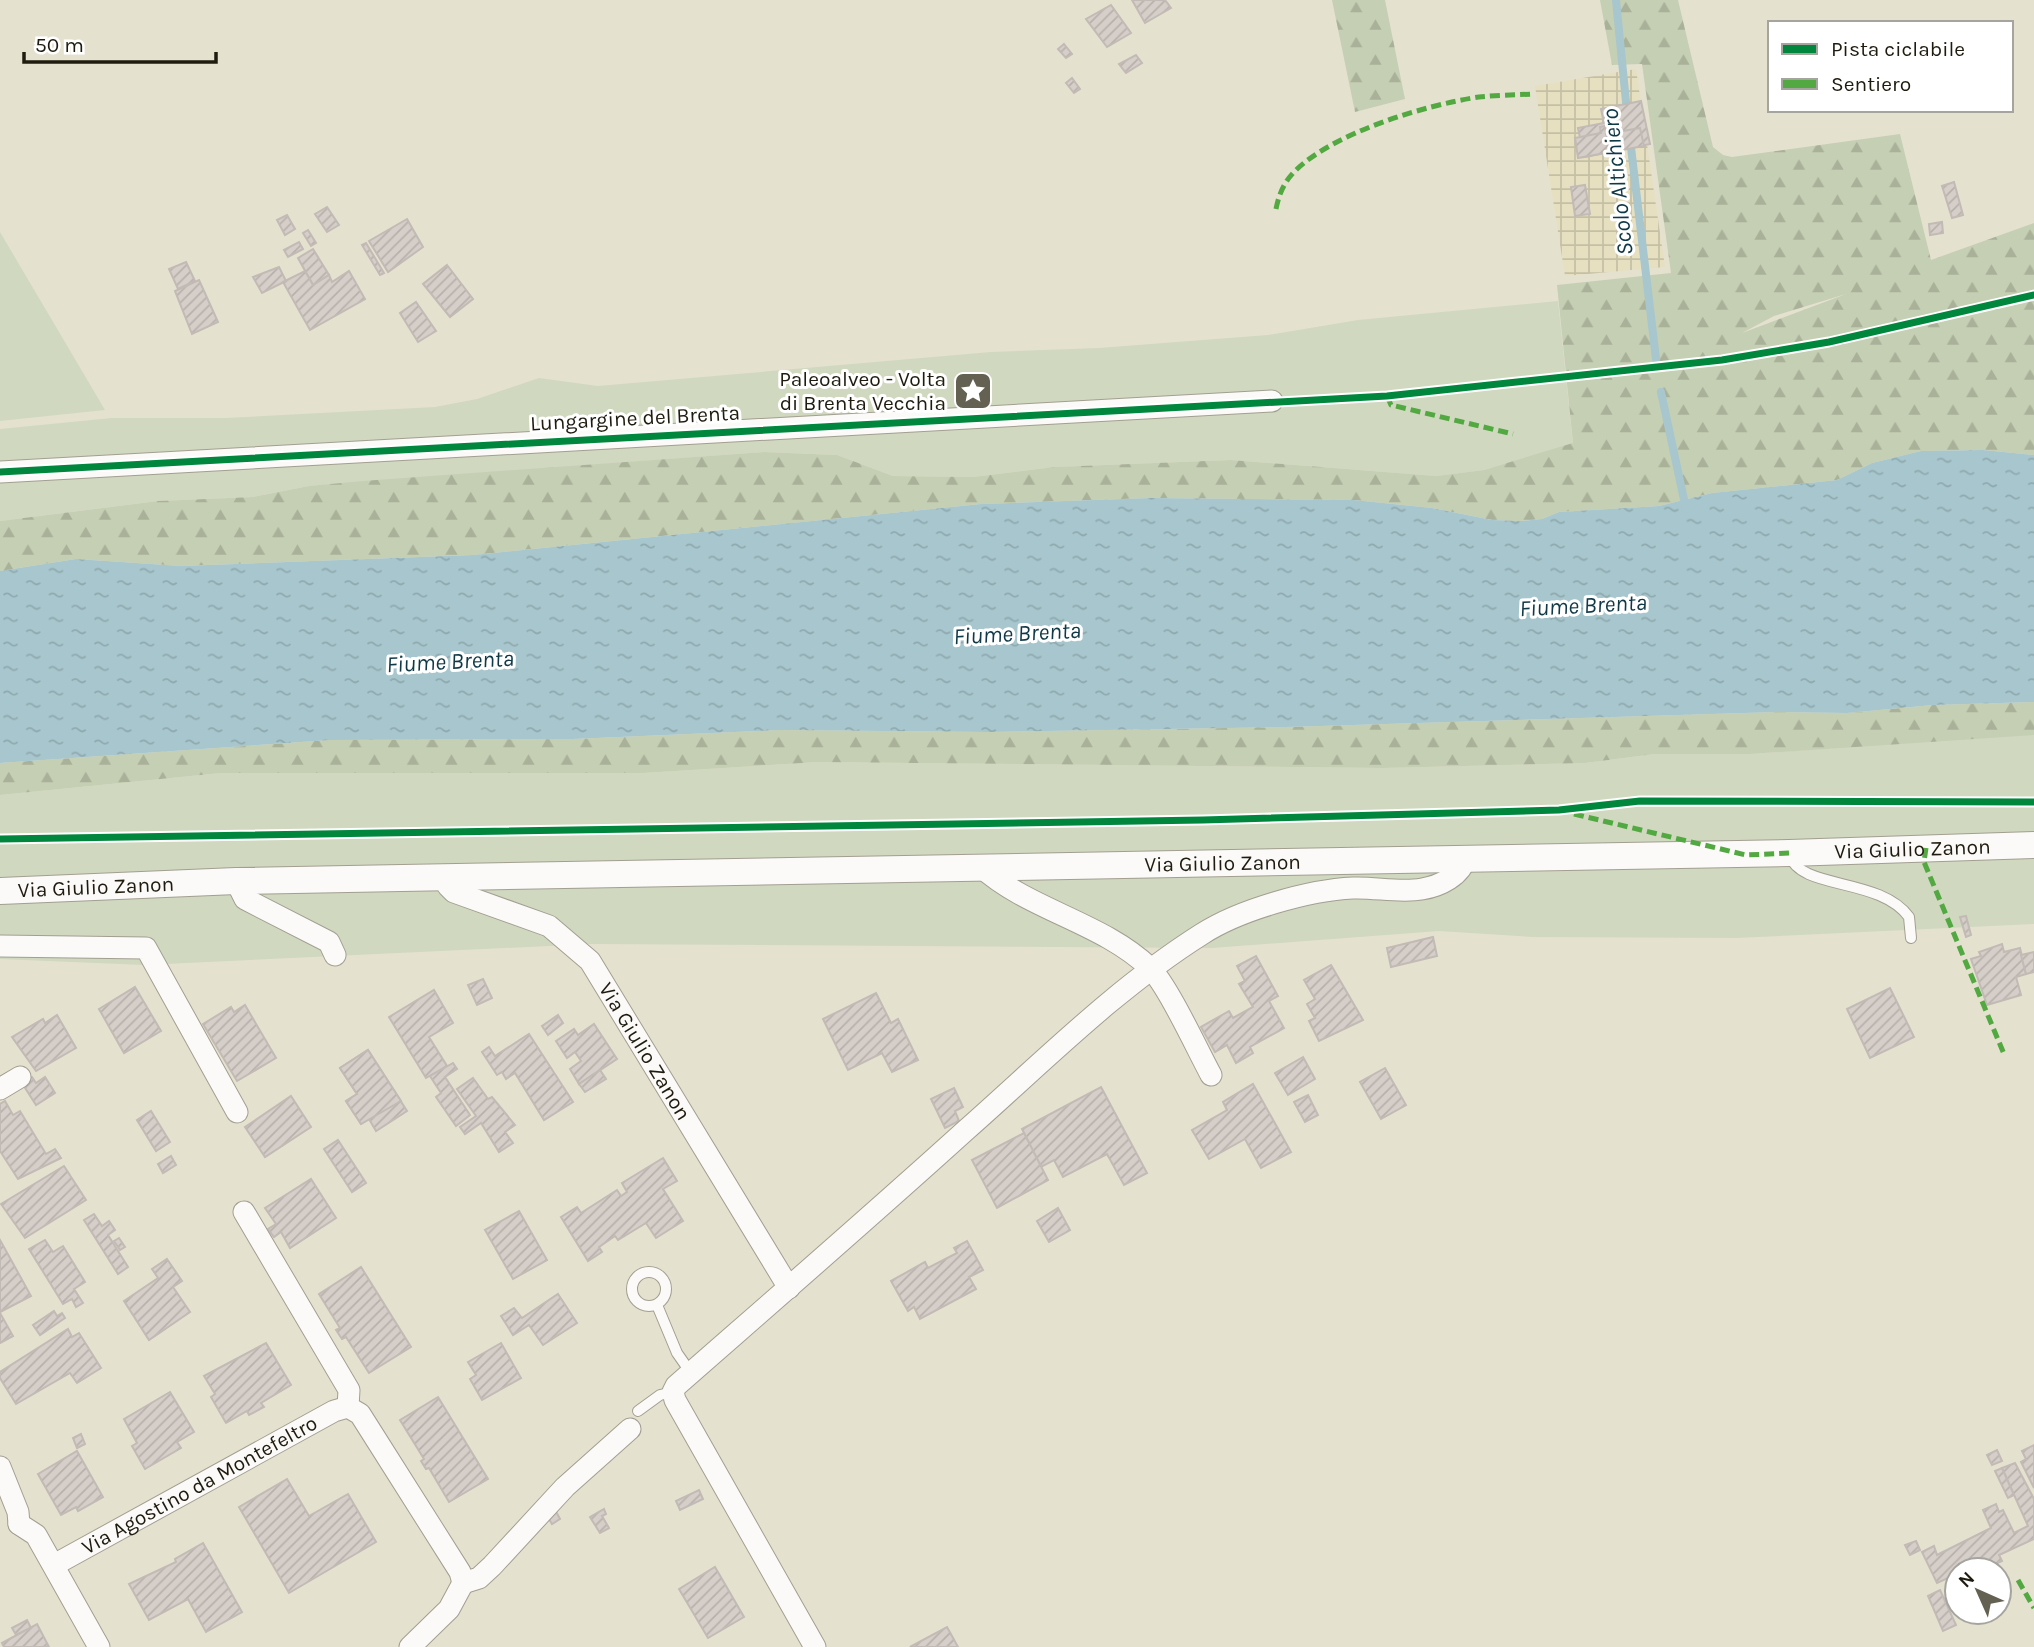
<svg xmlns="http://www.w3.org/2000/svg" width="2034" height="1647" font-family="Karla,sans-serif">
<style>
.industrial{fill:url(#industrial-grid)}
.green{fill:#d0d8c0}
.forest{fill:url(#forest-firs);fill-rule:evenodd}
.water{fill:url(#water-ripples)}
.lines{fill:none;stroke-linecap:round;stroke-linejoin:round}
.stream{stroke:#a7c6cd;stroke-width:8}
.building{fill:url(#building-hatch);stroke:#c2bab5;stroke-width:2}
.service-casing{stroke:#a29f91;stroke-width:12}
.minor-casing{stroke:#a29f91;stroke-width:23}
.tertiary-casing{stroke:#a29f91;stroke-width:28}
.service{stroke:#fbfaf8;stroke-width:10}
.minor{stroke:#fbfaf8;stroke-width:21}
.tertiary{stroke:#fbfaf8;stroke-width:26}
.quiet{stroke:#52a941;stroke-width:5;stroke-dasharray:10 5;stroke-linecap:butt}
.cycleway-casing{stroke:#fff;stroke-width:11}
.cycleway{stroke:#00873e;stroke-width:7}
.labels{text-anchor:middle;stroke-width:6;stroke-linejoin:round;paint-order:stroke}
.poi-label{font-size:21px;fill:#1f1c0f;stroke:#fff;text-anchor:end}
.street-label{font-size:21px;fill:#1f1c0f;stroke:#fff}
.water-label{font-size:23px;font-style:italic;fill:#103947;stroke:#fff}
</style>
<defs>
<pattern id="industrial-grid" width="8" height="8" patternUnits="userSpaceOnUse" patternTransform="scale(1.75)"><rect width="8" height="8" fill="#e6dfc0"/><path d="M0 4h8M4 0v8" fill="none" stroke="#c5bfa4"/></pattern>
<pattern id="forest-firs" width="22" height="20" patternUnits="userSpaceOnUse" patternTransform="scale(1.75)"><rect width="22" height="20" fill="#c5cfb3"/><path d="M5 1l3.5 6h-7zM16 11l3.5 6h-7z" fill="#a9b199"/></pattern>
<pattern id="water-ripples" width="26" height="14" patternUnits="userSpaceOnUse" patternTransform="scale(1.75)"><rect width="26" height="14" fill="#a7c6cd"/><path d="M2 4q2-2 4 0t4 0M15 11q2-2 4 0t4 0" fill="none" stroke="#8faaaf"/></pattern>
<pattern id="building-hatch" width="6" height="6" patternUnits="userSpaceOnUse" patternTransform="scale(1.75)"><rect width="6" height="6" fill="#d6cec9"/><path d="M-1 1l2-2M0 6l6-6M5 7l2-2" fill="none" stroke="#b7b0ab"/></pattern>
</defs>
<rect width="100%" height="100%" fill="#e5e1cf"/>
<polygon class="industrial" points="1636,69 1665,267 1565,276 1535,86"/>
<g class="green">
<polygon points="0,232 105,410 0,421"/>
<polygon points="1558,301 1573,444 1484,470 1436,476 1231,460 1054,467 973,477 893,476 837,455 764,452 309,486 253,497 158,501 0,521 0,429 112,418 225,418 435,407 477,399 539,378 598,386 991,352 1099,348 1268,335 1358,320"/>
<polygon points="2034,734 2034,924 1737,938 1532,937 1439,931 1212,948 591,944 144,965 0,959 0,795 221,773 643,773 818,762 1383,768 1585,763 1655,754 1750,754"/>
</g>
<g class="forest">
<polygon points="1332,0 1385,0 1405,99 1355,112"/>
<path d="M1600 0H1678L1713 147 1723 155 1732 157 1900 134 1931 260 2034 223V455L1983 450 1921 451 1872 463 1837 480 1712 493 1659 506 1559 512 1542 519 1520 521 1492 520 1432 508 1354 500 1151 498 981 504 473 555 181 566 76 559 0 571V521L158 501 253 497 309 486 363 481 764 452 837 455 893 476 973 477 1054 467 1231 460 1436 476 1484 470 1573 443 1557 285 1671 273 1642 64 1612 65ZM1846 294 1742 333 1774 316Z"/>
<polygon points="2034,702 2034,735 1750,754 1655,754 1585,763 1383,768 818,762 643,773 221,773 0,795 0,763 330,740 573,739 780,730 988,732 1287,727 1777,712 1847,713 1933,705"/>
</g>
<polygon class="water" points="1983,450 2034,455 2034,702 1933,705 1847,713 1777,712 1287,727 988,732 781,730 573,739 330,740 0,763 0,571 76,559 181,566 473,555 981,504 1151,498 1354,500 1432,508 1492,520 1520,521 1542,519 1559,512 1659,506 1712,493 1837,480 1872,463 1921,451"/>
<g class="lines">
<g class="stream">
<polyline points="1616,0 1627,112"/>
<polyline points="1630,139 1656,359"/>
<polyline points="1661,392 1686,509"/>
</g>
</g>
<g class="building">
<polygon points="1132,0 1165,0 1171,8 1145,23"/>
<polygon points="1111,5 1131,33 1107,47 1086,19"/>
<polygon points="1064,44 1072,54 1066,58 1058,49"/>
<polygon points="1136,55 1142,63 1126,73 1119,64"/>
<polygon points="1072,78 1080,89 1074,93 1066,83"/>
<polygon points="1641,101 1650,144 1584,157 1578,128 1604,123 1601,109"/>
<polygon points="1605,126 1606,134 1640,128 1644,146 1578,158 1575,138 1601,133 1600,127"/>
<polygon points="1954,182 1963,215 1952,218 1942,186"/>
<polygon points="1585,185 1590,214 1575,216 1571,187"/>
<polygon points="327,207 339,225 327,232 315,214"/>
<polygon points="287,215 295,229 285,235 277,220"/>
<polygon points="407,219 423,247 388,272 369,241"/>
<polygon points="1942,222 1943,233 1930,235 1929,224"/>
<polygon points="308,230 316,243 311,246 303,233"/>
<polygon points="299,242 303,249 288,257 284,250"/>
<polygon points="366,243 384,273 380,275 362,245"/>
<polygon points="313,249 329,275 313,285 298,258"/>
<polygon points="186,262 195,281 178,289 169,269"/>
<polygon points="447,265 473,299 450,317 423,284"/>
<polygon points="279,267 286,281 262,293 253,277"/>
<polygon points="305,271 313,285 329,275 332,282 349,271 365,299 310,330 283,282"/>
<polygon points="199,280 218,322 192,334 175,291"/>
<polygon points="416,302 436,331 418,342 400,313"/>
<polygon points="1966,916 1971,935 1966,937 1960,917"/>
<polygon points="1433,937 1437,956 1391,967 1387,948"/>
<polygon points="2002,944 2004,952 2020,948 2026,974 2016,977 2021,995 1987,1005 1971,959 1981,956 1979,952"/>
<polygon points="2034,952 2034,972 2026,974 2021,955"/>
<polygon points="1256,956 1278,996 1269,1001 1284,1028 1250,1047 1253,1053 1236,1063 1227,1045 1215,1052 1201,1027 1229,1011 1233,1018 1253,1007 1239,984 1245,981 1237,966"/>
<polygon points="1331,965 1363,1020 1319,1041 1309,1021 1315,1018 1307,1004 1315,999 1304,980"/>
<polygon points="483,979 492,998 477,1005 468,985"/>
<polygon points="135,987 161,1031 124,1053 99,1009"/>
<polygon points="1890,988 1914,1037 1870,1058 1847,1009"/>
<polygon points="434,990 453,1023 429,1037 447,1066 426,1078 389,1017"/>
<polygon points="876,993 891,1023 898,1019 918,1060 892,1072 882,1053 848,1070 823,1019"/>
<polygon points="245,1005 276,1058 237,1081 203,1024 231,1007 234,1012"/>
<polygon points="57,1015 76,1048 36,1071 12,1037 43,1019 45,1023"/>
<polygon points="558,1015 563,1023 548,1035 542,1026"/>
<polygon points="594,1024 617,1059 579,1084 570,1069 581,1061 575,1052 567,1058 556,1041 574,1029 578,1035"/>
<polygon points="529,1034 573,1102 544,1120 515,1073 506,1079 502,1072 497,1075 482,1052 489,1047 495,1056"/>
<polygon points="368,1050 407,1111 376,1131 369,1119 361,1124 346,1101 357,1094 340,1068"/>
<polygon points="368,1050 401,1101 361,1124 346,1101 357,1094 340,1068"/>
<polygon points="1303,1057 1315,1079 1288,1095 1275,1073"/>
<polygon points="453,1063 457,1069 445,1077 470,1115 456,1126 436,1097 441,1093 430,1076"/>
<polygon points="1385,1068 1406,1105 1381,1119 1360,1082"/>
<polygon points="600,1070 606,1079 585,1092 579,1084"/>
<polygon points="32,1077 36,1083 45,1077 55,1093 36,1105 22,1083"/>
<polygon points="473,1078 488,1099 492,1097 515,1125 505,1132 513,1143 499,1152 481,1123 465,1134 460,1127 476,1116 457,1089"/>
<polygon points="1253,1084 1291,1152 1261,1168 1245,1139 1209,1159 1192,1130 1227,1110 1223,1102"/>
<polygon points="1101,1087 1147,1173 1124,1185 1107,1154 1063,1177 1054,1160 1041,1167 1022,1129"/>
<polygon points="954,1088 963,1107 955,1111 959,1121 945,1128 931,1099"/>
<polygon points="1308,1095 1318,1115 1305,1122 1294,1102"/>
<polygon points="291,1096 311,1127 265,1157 245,1127"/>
<polygon points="5,1101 13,1115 20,1111 46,1154 55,1149 61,1158 18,1179 0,1151 0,1104"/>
<polygon points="151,1111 170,1142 156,1151 137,1120"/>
<polygon points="1024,1133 1048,1180 997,1208 972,1160"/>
<polygon points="338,1140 366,1183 352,1192 324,1149"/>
<polygon points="171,1156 176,1165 163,1173 158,1164"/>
<polygon points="663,1158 677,1181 663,1189 683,1221 656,1238 646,1223 618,1240 615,1236 599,1247 602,1252 588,1261 561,1217 577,1207 581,1213 617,1190 621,1196 627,1192 622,1183"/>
<polygon points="64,1166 86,1200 25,1238 1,1204"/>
<polygon points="311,1179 336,1218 290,1248 281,1232 274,1237 268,1229 276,1224 265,1208"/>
<polygon points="1058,1208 1070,1230 1049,1242 1037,1221"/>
<polygon points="519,1211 547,1260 513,1279 485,1230"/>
<polygon points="94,1214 102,1226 109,1221 115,1230 108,1235 128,1267 118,1274 84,1220"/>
<polygon points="119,1238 125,1247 120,1250 114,1241"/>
<polygon points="0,1240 31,1296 0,1312"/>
<polygon points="45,1240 53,1252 63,1246 85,1282 74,1289 83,1303 76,1307 72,1299 63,1304 29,1249"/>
<polygon points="967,1241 983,1270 969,1277 976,1289 920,1319 914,1307 908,1311 891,1281 925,1262 928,1268 957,1253 954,1248"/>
<polygon points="167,1259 182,1281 173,1287 190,1312 149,1340 124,1301 158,1278 152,1269"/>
<polygon points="361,1267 411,1347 369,1373 346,1337 342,1339 336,1330 340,1328 319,1294"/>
<polygon points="558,1294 577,1323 543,1345 529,1325 513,1335 501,1316 514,1308 522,1318"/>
<polygon points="54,1311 57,1316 62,1313 65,1318 40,1335 33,1325"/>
<polygon points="0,1313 13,1336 0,1343"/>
<polygon points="68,1329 72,1337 79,1333 101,1368 77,1383 70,1373 16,1404 0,1378 0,1372"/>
<polygon points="266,1343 291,1385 261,1403 264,1407 249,1415 247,1411 226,1423 211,1397 215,1394 204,1376"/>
<polygon points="501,1343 521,1378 482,1400 470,1379 476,1375 468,1362"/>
<polygon points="170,1392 194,1432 177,1442 181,1448 145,1469 132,1446 137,1443 124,1419"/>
<polygon points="438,1397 488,1479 449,1502 429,1468 426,1469 421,1461 424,1459 400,1420"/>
<polygon points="81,1434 85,1444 77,1448 73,1438"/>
<polygon points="2034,1445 2034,1488 2021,1462 2026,1459 2022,1451"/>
<polygon points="1997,1450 2002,1461 1992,1465 1987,1455"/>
<polygon points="77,1451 103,1497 78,1511 76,1507 61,1515 38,1474"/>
<polygon points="2015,1463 2034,1499 2034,1539 1999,1555 2002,1561 1982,1570 1980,1564 1967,1570 1957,1570 1957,1574 1937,1583 1922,1552 1934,1546 1937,1555 1991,1528 1983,1510 1996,1504 1999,1512 2003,1510 2014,1533 2028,1526 2002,1468"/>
<polygon points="2002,1468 2014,1495 2008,1498 1995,1471"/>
<polygon points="287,1479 309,1516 348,1494 376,1542 289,1593 239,1507"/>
<polygon points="699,1490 703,1499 680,1510 676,1501"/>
<polygon points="554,1508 560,1519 552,1524 546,1514"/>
<polygon points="604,1509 606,1514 602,1516 609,1528 600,1533 590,1517"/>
<polygon points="1916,1541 1920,1550 1910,1555 1905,1545"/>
<polygon points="203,1543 242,1612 206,1632 188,1599 149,1620 129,1584 176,1562 175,1559"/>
<polygon points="715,1567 744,1617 708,1638 679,1589"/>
<polygon points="1940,1590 1956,1625 1943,1631 1928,1596"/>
<polygon points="27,1620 31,1628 16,1635 12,1628"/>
<polygon points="37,1624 49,1647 4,1647 2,1643"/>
<polygon points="947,1627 958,1647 910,1647"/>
</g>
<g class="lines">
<defs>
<g id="service">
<path d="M1790 856C1801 890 1880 877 1909 917L1911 938"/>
<circle cx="649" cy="1289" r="17"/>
<polyline points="657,1305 677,1353 691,1373"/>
<polyline points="638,1411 660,1395 673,1392"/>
</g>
<g id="minor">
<polyline points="0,472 1272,401"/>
<path d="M980 866C1028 910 1102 922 1150 968 1168 986 1197 1049 1211 1075"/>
<path id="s1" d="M447 877 448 886 454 892 549 926 590 961 789 1288"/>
<polyline points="236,881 245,899 329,942 335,955"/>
<polyline points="0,946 146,948 237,1112"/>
<polyline points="0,1089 20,1077"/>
<polyline points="244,1212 349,1390 348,1407"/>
<polyline points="0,1467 18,1512 19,1524"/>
<polyline points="19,1524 36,1535 99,1647"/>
<path id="s2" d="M54 1565 334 1411 348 1407 360 1414 460 1572 463 1583"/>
<polyline points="463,1583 479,1578 492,1566 565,1487 630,1429"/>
<polyline points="410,1647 449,1609 463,1583"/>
<path d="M815 1647 675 1400 673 1392 676 1386C773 1301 870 1217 966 1130 1043 1062 1115 989 1202 934 1239 910 1309 890 1353 888 1375 887 1400 893 1422 889 1440 886 1461 876 1466 857"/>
</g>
<g id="tertiary">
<path id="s3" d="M0 891 236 881 1789 853 2034 845"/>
</g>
</defs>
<use href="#service" class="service-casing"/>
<use href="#minor" class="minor-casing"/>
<use href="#tertiary" class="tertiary-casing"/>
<use href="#service" class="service"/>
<use href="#minor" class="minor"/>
<use href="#tertiary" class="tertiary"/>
<g class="quiet">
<path d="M1276 209C1279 194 1284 182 1295 171 1333 133 1425 105 1479 97 1496 95 1515 95 1533 94"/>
<polyline points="1387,396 1391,405 1513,434"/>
<polyline points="1574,814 1746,855 1789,853"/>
<polyline points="1926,848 1924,862 2004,1054"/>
<polyline points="2018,1580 2034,1608"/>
</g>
<defs>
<g id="cycleway">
<polyline points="0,472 1387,396 1722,360 1829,342 2034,295"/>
<polyline points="0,839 1203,820 1559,810 1640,801 2034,802"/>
</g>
</defs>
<use href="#cycleway" class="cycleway-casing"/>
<use href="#cycleway" class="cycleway"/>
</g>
<defs>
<symbol id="sight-square" viewBox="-11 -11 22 22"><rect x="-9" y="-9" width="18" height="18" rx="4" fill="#646152" stroke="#fff"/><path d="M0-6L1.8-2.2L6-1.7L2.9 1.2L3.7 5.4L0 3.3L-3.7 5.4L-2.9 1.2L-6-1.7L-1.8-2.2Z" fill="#fff"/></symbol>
</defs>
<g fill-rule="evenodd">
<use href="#sight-square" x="951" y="369" width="44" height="44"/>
</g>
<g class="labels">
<g class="poi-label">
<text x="946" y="386">Paleoalveo - Volta<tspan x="946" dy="24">di Brenta Vecchia</tspan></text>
</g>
<g class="street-label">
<text transform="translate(635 418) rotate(-3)" y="7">Lungargine del Brenta</text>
<text dy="7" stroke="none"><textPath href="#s3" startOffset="1913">Via Giulio Zanon</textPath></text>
<text dy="7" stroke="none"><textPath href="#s3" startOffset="1223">Via Giulio Zanon</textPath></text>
<text dy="7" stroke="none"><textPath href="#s3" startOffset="96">Via Giulio Zanon</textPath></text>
<text dy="7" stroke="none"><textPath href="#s1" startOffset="278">Via Giulio Zanon</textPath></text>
<text dy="7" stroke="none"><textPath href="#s2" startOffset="166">Via Agostino da Montefeltro</textPath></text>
</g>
<g class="water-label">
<text transform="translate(1617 182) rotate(-96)" y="8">Scolo Altichiero</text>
<text transform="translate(1583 605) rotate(-3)" y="8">Fiume Brenta</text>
<text transform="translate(1017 633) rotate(-3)" y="8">Fiume Brenta</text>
<text transform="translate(450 661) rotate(-3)" y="8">Fiume Brenta</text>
</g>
</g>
<rect x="1768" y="21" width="245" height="91" fill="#ffffff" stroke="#a5a49f" stroke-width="2"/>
<rect x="1782" y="44" width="35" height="10" fill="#00873e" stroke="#a5a49f" stroke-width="2"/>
<text x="1831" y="56" font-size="21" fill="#1f1c0f">Pista ciclabile</text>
<rect x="1782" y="79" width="35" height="10" fill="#52a941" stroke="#a5a49f" stroke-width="2"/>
<text x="1831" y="91" font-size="21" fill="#1f1c0f">Sentiero</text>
<g transform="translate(1978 1591) rotate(315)"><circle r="33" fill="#ffffff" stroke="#a5a49f" stroke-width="2"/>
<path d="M0-5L12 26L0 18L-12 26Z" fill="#646152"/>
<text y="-10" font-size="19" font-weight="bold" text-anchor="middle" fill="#1f1c0f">N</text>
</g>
<path d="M24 52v10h192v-10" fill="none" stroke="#1f1c0f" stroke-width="3.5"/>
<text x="35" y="52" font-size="21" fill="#1f1c0f" stroke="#ffffff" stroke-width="5" paint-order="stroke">50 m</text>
</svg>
